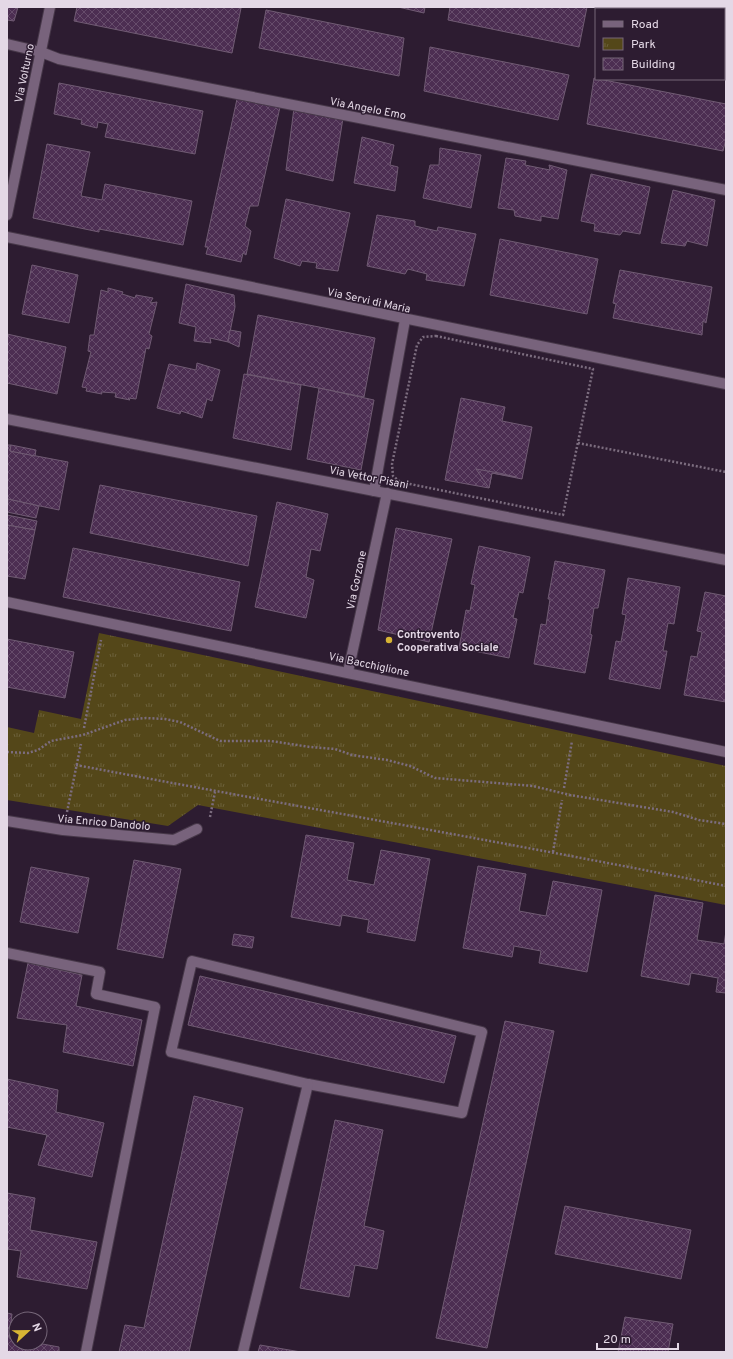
<svg xmlns="http://www.w3.org/2000/svg" width="733" height="1359" font-family="Overpass,sans-serif">
<style>
.park{fill:url(#park-tufts)}
.building{fill:url(#building-cross-hatch);stroke:#705b73}
.lines{fill:none;stroke-linecap:round;stroke-linejoin:round}
.lane-casing{stroke:#473849;stroke-width:12}
.street-casing{stroke:#473849;stroke-width:12}
.path{stroke:#7c6d7f;stroke-width:2.5;stroke-dasharray:2 2;stroke-linecap:butt}
.lane{stroke:#78637c;stroke-width:10}
.street{stroke:#78637c;stroke-width:10}
.poi-dot{fill:#d7b434;stroke:#2d1c31;stroke-width:1.5}
.labels{text-anchor:middle;stroke-width:3;stroke-linejoin:round;paint-order:stroke}
.street-label{font-size:11px;fill:#e4d8e6;stroke:#2d1c31}
.poi-label{font-size:11px;font-weight:bold;fill:#e4d8e6;stroke:#2d1c31;text-anchor:start}
</style>
<defs>
<pattern id="park-tufts" width="24" height="20" patternUnits="userSpaceOnUse"><rect width="24" height="20" fill="#544719"/><path d="M3 7l-1-3M5 7V3M7 7l1-3M15 17l-1-3M17 17v-4M19 17l1-3" fill="none" stroke="#6c613a"/></pattern>
<pattern id="building-cross-hatch" width="8" height="8" patternUnits="userSpaceOnUse"><rect width="8" height="8" fill="#4c2e52"/><path d="M0 0l8 8M0 8l8-8" fill="none" stroke="#664c6b"/></pattern>
</defs>
<rect width="100%" height="100%" fill="#2d1c31"/>
<polygon class="park" points="99,633 726,766 726,905 198,805 168,826 7,800 7,727 34,733 39,710 81,719"/>
<g class="building">
<polygon points="7,7 18,7 14,21 7,20"/>
<polygon points="77,7 234,7 241,8 232,53 74,21"/>
<polygon points="398,7 425,7 424,13"/>
<polygon points="450,7 587,7 579,47 448,20"/>
<polygon points="612,7 647,7 657,9 611,9"/>
<polygon points="266,10 404,38 399,76 259,48"/>
<polygon points="724,23 726,24 726,73 724,73"/>
<polygon points="430,47 569,75 558,120 424,91"/>
<polygon points="594,78 726,104 726,139 723,151 587,124"/>
<polygon points="59,83 203,111 195,154 105,137 108,124 98,122 97,128 81,124 82,120 54,114"/>
<polygon points="237,99 280,107 258,206 250,206 245,226 251,231 246,255 243,253 241,262 206,254 208,247 205,247"/>
<polygon points="294,108 343,118 333,181 286,170"/>
<polygon points="362,137 394,145 390,165 398,167 395,191 354,183"/>
<polygon points="47,144 90,152 81,196 102,200 105,184 192,201 183,245 99,229 99,232 33,218"/>
<polygon points="440,148 481,155 471,208 423,198 430,165 439,165"/>
<polygon points="506,158 526,161 525,165 550,170 549,165 567,170 558,219 541,216 541,221 515,216 514,210 498,208"/>
<polygon points="591,174 650,187 640,234 623,231 620,235 594,231 595,224 581,221"/>
<polygon points="673,190 715,200 707,246 687,241 685,246 661,243"/>
<polygon points="286,199 350,213 338,271 316,268 317,263 302,261 300,266 274,258"/>
<polygon points="377,215 415,221 415,226 437,231 438,227 476,234 464,286 426,280 427,274 408,269 405,274 367,266"/>
<polygon points="500,239 598,259 587,314 490,295"/>
<polygon points="32,265 78,275 69,323 22,314"/>
<polygon points="620,270 712,287 706,323 703,321 702,335 613,318 616,304 613,303"/>
<polygon points="186,284 234,295 235,307 228,342 210,338 211,343 194,341 196,327 179,323"/>
<polygon points="108,288 123,292 122,294 135,298 136,295 153,298 150,303 157,302 149,334 152,336 149,349 146,348 136,399 128,398 130,400 115,397 116,393 101,392 102,394 86,391 87,388 82,387 91,352 88,351 90,335 94,335 101,290 108,292"/>
<polygon points="258,315 375,338 364,397 247,374"/>
<polygon points="230,330 241,332 239,347 228,342"/>
<polygon points="7,334 66,347 57,394 7,383"/>
<polygon points="197,363 220,370 212,401 207,399 202,418 181,411 180,414 157,408 169,364 196,370"/>
<polygon points="244,374 301,385 291,450 233,438"/>
<polygon points="319,388 374,400 361,470 307,459"/>
<polygon points="461,398 505,407 502,421 532,427 522,479 492,473 489,488 445,480"/>
<polygon points="7,445 11,445 10,451 68,462 59,510 7,499"/>
<polygon points="11,445 36,450 35,456 10,451"/>
<polygon points="476,469 499,473 516,477 492,473 489,488"/>
<polygon points="100,485 257,516 248,566 90,533"/>
<polygon points="8,499 39,506 36,518 7,512"/>
<polygon points="277,502 328,514 320,551 311,549 306,577 314,580 306,618 255,607"/>
<polygon points="7,515 37,521 35,530 7,525"/>
<polygon points="7,525 35,530 25,579 7,576"/>
<polygon points="396,528 452,539 429,642 378,630"/>
<polygon points="479,546 530,557 523,593 519,592 513,618 517,619 509,658 459,648 466,610 470,611 475,585 471,584"/>
<polygon points="73,548 240,582 231,631 63,597"/>
<polygon points="555,561 605,570 598,608 594,608 590,634 592,635 585,673 534,664 541,624 546,625 550,599 548,599"/>
<polygon points="628,578 680,587 674,624 668,623 663,651 667,651 660,689 609,679 616,641 621,642 626,615 622,614"/>
<polygon points="705,592 726,596 726,702 684,695 691,656 697,657 702,632 697,631"/>
<polygon points="7,639 74,652 65,698 7,687"/>
<polygon points="306,835 354,843 347,880 374,885 381,850 430,859 415,941 367,932 369,920 342,915 340,926 291,917"/>
<polygon points="134,860 181,869 163,958 117,949"/>
<polygon points="478,866 526,874 519,911 546,916 553,881 602,890 587,972 539,963 541,951 514,946 512,957 463,948"/>
<polygon points="31,867 89,878 78,933 20,922"/>
<polygon points="655,895 703,903 697,940 724,944 726,931 726,993 716,992 718,978 691,973 689,985 641,976"/>
<polygon points="234,934 254,937 252,948 232,945"/>
<polygon points="28,963 82,975 76,1006 142,1020 133,1066 63,1052 67,1025 17,1018"/>
<polygon points="200,976 456,1036 444,1083 188,1025"/>
<polygon points="505,1021 554,1031 487,1348 436,1338"/>
<polygon points="7,1079 58,1090 56,1112 104,1123 92,1177 38,1165 47,1135 7,1127"/>
<polygon points="194,1096 243,1108 189,1352 119,1352 125,1325 144,1328"/>
<polygon points="335,1120 383,1130 364,1226 384,1231 377,1269 355,1265 349,1297 300,1288"/>
<polygon points="7,1193 35,1198 30,1230 97,1242 87,1289 17,1277 21,1251 7,1249"/>
<polygon points="565,1206 691,1230 681,1279 555,1254"/>
<polygon points="7,1313 12,1314 9,1338 16,1339 16,1343 37,1343 59,1347 59,1352 7,1352"/>
<polygon points="625,1317 673,1324 668,1352 618,1352"/>
<polygon points="260,1345 301,1352 258,1352"/>
</g>
<g class="lines">
<defs>
<g id="lane">
<polyline points="7,953 100,972 96,994 155,1007 86,1352"/>
<polygon points="192,961 482,1032 462,1113 308,1084 171,1052"/>
<polyline points="243,1352 308,1084"/>
</g>
<g id="street">
<polyline points="7,44 41,52 59,59 726,190"/>
<polyline points="7,215 50,7"/>
<polyline points="7,237 726,384"/>
<polyline points="7,419 726,560"/>
<polyline points="374,491 405,320"/>
<polyline points="7,602 726,752"/>
<polyline points="348,672 387,493"/>
<polyline points="7,821 63,830 174,840 197,829"/>
</g>
</defs>
<use href="#lane" class="lane-casing"/>
<use href="#street" class="street-casing"/>
<g class="path">
<polygon points="436,336 593,369 563,515 405,483 399,481 393,476 392,464 417,345 423,337"/>
<polyline points="578,443 726,472"/>
<polyline points="84,728 101,640"/>
<polyline points="7,752 28,753 38,750 51,741 83,735 125,720 146,718 165,719 180,722 220,741 271,741 310,747 335,749 352,755 387,760 410,766 435,778 533,786 570,795 673,812 699,820 726,824"/>
<path d="M76 765C293 806 510 843 726 886"/>
<polyline points="564,788 572,741"/>
<polyline points="67,812 81,744"/>
<polyline points="210,817 215,792"/>
<polyline points="553,852 562,800"/>
</g>
<use href="#lane" class="lane"/>
<use href="#street" class="street"/>
</g>
<circle class="poi-dot" cx="389" cy="640" r="4"/>
<g class="labels">
<g class="street-label">
<text transform="translate(24 73) rotate(-78)" y="4">Via Volturno</text>
<text transform="translate(368 108) rotate(11)" y="4">Via Angelo Emo</text>
<text transform="translate(369 300) rotate(12)" y="4">Via Servi di Maria</text>
<text transform="translate(369 477) rotate(11)" y="4">Via Vettor Pisani</text>
<text transform="translate(356 580) rotate(-78)" y="4">Via Gorzone</text>
<text transform="translate(369 664) rotate(12)" y="4">Via Bacchiglione</text>
<text transform="translate(104 822) rotate(5)" y="4">Via Enrico Dandolo</text>
</g>
<g class="poi-label">
<text x="397" y="638">Controvento<tspan x="397" dy="13">Cooperativa Sociale</tspan></text>
</g>
</g>
<rect width="733" height="1359" fill="none" stroke="#e4d8e6" stroke-width="16"/>
<rect x="595" y="8" width="130" height="72" fill="#2d1c31" stroke="#766779"/>
<rect x="603" y="21" width="20" height="6" fill="#78637c" stroke="#766779"/>
<text x="631" y="28" font-size="12" fill="#e4d8e6">Road</text>
<rect x="603" y="38" width="20" height="12" fill="url(#park-tufts)" stroke="#766779"/>
<text x="631" y="48" font-size="12" fill="#e4d8e6">Park</text>
<rect x="603" y="58" width="20" height="12" fill="url(#building-cross-hatch)" stroke="#766779"/>
<text x="631" y="68" font-size="12" fill="#e4d8e6">Building</text>
<g transform="translate(28 1331) rotate(68)"><circle r="19" fill="#2d1c31" stroke="#766779"/>
<path d="M0-3L7 15L0 10L-7 15Z" fill="#d7b434"/>
<text y="-6" font-size="11" font-weight="bold" text-anchor="middle" fill="#e4d8e6">N</text>
</g>
<path d="M597 1343v6h81v-6" fill="none" stroke="#e4d8e6" stroke-width="2"/>
<text x="603" y="1343" font-size="12" fill="#e4d8e6" stroke="#2d1c31" stroke-width="3" paint-order="stroke">20 m</text>
</svg>
